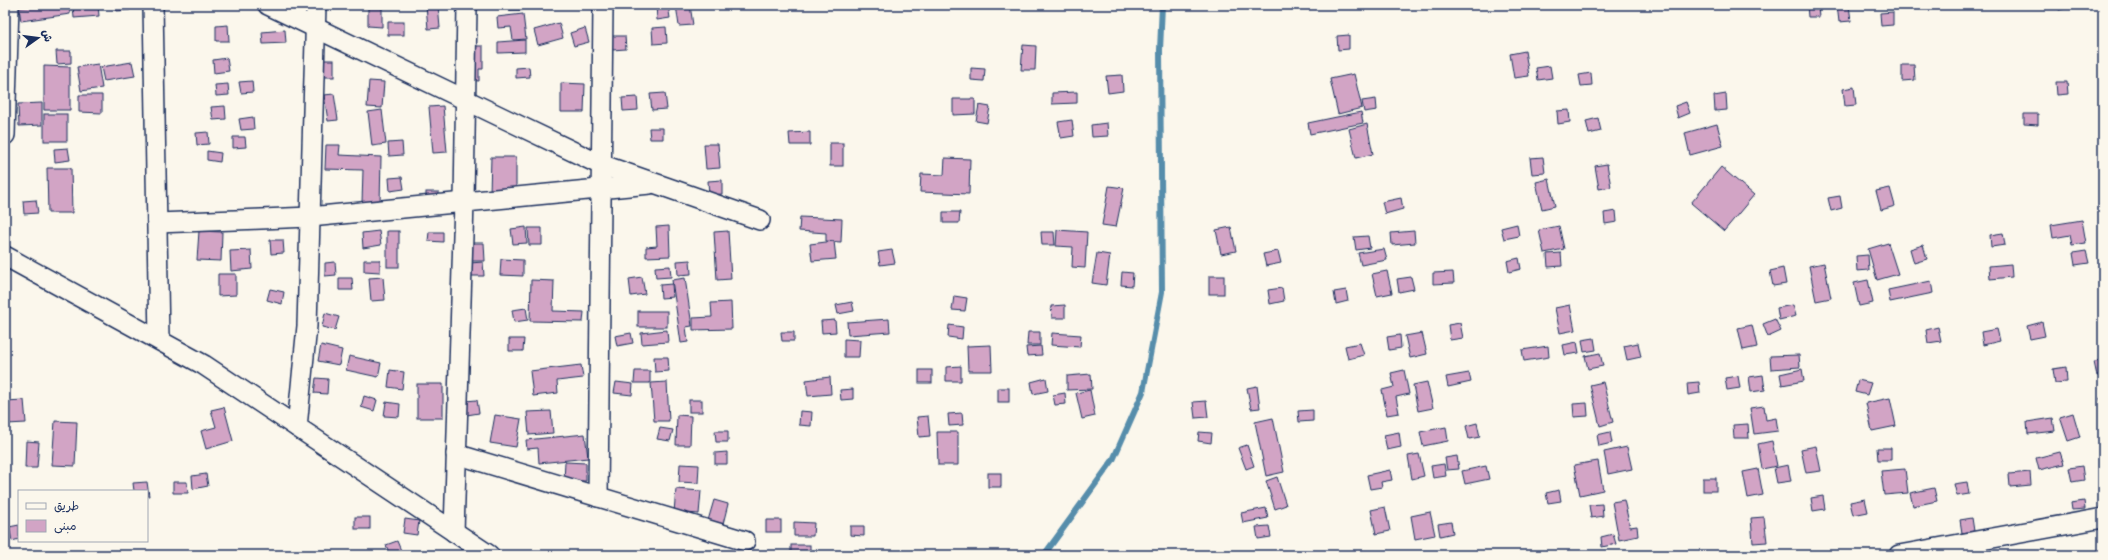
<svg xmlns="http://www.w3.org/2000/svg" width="2108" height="560" font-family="Itim,'Playpen Sans Arabic',sans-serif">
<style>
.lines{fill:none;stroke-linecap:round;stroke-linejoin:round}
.stream{stroke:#578dab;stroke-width:6}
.building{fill:#d2a4c5;stroke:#1b2f5e}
.minor-casing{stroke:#1b2f5e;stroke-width:22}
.minor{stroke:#fbf7ec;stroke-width:19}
</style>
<rect width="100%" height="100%" fill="#fbf7ec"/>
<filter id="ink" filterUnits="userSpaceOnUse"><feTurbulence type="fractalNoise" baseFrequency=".025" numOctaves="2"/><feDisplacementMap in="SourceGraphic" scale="8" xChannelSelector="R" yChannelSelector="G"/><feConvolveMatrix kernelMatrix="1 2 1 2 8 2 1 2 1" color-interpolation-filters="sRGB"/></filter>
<g filter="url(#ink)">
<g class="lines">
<polyline class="stream" points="1044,555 1113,460 1143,392 1162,292 1160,50 1162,5"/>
</g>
<g class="building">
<polygon points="41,5 69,5 70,14 21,21 19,8"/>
<polygon points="73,5 98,5 99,16 74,18"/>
<polygon points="115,5 129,5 130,10 116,11"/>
<polygon points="426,5 438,5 440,28 428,29"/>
<rect x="510" y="5" width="12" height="5"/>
<polygon points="656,5 668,5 670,18 657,20"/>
<polygon points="676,5 690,5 693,25 679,26"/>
<polygon points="1807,5 1818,5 1819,17 1808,17"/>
<polygon points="1837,5 1849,5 1851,21 1839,22"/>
<polygon points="2058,5 2070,5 2070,7 2059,10"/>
<polygon points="368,8 382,8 382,27 368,26"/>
<polygon points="1893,12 1893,25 1881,26 1880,13"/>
<polygon points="523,14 526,39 513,40 511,27 498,28 497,17"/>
<rect x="388" y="22" width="16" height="13"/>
<polygon points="559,23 563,38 538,45 534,30"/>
<polygon points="228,25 229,41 216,41 216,26"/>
<polygon points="666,27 667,43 653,44 652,28"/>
<polygon points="585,28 589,42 574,46 570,33"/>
<polygon points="285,30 286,43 263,44 262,32"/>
<polygon points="1349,35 1349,49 1338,50 1337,36"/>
<polygon points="611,36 625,36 626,49 612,50"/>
<polygon points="525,40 525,52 498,53 498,42"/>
<polygon points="1023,45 1036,46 1035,70 1021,70"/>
<polygon points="469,46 483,46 483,69 479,69 479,81 469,80"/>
<polygon points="56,51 71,51 71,63 57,64"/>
<polygon points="1525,51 1529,76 1514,78 1510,54"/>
<polygon points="227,58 229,71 214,73 213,60"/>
<rect x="321" y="60" width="13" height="17"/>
<polygon points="132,62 135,76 104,81 101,67"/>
<polygon points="98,64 102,88 81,91 77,67"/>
<polygon points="1902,65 1914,65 1915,80 1902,81"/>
<polygon points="44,66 70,67 70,110 44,110"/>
<polygon points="1550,66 1552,78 1538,80 1536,68"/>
<polygon points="529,67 530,77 516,78 516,68"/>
<polygon points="971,68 985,69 984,81 971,80"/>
<polygon points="1591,73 1592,85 1581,86 1579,75"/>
<polygon points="1354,74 1362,108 1338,114 1330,79"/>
<polygon points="1122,75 1123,91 1108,93 1106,76"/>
<polygon points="252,81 253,92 241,93 239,82"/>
<polygon points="369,81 384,82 382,108 367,107"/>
<polygon points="2056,82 2067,82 2068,94 2057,95"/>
<polygon points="561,83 585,84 584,112 561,112"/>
<polygon points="228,84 229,95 216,96 215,85"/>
<polygon points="1854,87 1856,105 1845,106 1843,89"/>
<polygon points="1077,92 1077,103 1052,104 1052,93"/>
<polygon points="665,93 667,109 652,110 650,94"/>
<polygon points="334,94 338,120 328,121 324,95"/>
<polygon points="1726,94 1727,110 1715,111 1714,96"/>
<polygon points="79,95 102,95 102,113 79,112"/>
<polygon points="637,97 638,110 623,111 622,98"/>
<polygon points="953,99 975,99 975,114 953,115"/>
<polygon points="1376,99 1377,110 1364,112 1362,101"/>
<polygon points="1686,102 1690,113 1678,118 1675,106"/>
<polygon points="42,103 42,125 19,126 18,104"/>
<polygon points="979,105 990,107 987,123 976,121"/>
<polygon points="225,106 226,119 213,120 211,107"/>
<polygon points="443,106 447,152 433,153 429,107"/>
<polygon points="382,110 386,144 372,146 368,112"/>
<polygon points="1569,110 1570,122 1558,124 1557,111"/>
<polygon points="1361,112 1363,123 1310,134 1308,123"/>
<rect x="44" y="114" width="23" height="27"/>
<polygon points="2024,114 2038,114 2038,125 2024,124"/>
<polygon points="253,117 254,129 241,130 239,119"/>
<polygon points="1598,118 1601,131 1589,134 1586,121"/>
<polygon points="1072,120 1074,136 1061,138 1058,122"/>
<polygon points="1107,123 1108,136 1092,137 1091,125"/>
<polygon points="1367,124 1373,154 1356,158 1349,129"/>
<polygon points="1717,124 1723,146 1690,155 1685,133"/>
<polygon points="649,128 663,128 663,139 650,139"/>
<polygon points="208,132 209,144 197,145 196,133"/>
<polygon points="810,132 810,145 790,145 789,133"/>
<polygon points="233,137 245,137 246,147 233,148"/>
<polygon points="402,142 403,155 389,156 388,143"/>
<rect x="830" y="143" width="13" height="23"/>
<polygon points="704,144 718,144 720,168 706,169"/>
<polygon points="326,145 340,145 339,155 381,157 380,204 362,203 363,170 325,169"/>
<polygon points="68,148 70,160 55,162 54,149"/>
<polygon points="207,151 221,153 220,162 207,160"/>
<polygon points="491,157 516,157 516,193 490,193"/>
<polygon points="1543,157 1545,173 1532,174 1530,158"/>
<polygon points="945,158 970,159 969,194 920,192 921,174 944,175"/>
<polygon points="1607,164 1611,187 1599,189 1595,166"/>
<polygon points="1721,167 1754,195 1724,231 1691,203"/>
<polygon points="47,168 71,168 72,213 48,213"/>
<polygon points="402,177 404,189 390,191 389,178"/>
<polygon points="1549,179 1555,206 1542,209 1536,182"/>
<polygon points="722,180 722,194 709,195 708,181"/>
<polygon points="1109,186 1124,188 1116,227 1102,225"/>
<polygon points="1890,188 1895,206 1881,210 1876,191"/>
<rect x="426" y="192" width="13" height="12"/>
<polygon points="1840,196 1842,208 1831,211 1828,198"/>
<polygon points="1401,198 1403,209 1385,214 1382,202"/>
<polygon points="36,200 38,213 24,214 23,201"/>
<polygon points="1616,211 1617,222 1605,224 1604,213"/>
<polygon points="943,212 960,212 959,223 943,223"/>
<polygon points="800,217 842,219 841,242 826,241 826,233 799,231"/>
<polygon points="2082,220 2086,243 2072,245 2070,235 2053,238 2051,225"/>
<polygon points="1517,224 1519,236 1504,239 1501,228"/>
<polygon points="669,226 670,256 646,257 646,247 657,246 656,227"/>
<polygon points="1559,226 1564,249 1544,253 1539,230"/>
<polygon points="526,227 527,243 513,244 511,229"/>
<polygon points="1231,227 1236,251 1221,254 1216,230"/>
<polygon points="528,228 542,228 542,245 529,245"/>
<polygon points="1057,230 1087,232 1085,268 1072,267 1073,247 1056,246"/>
<polygon points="199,231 222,232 221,261 197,260"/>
<polygon points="379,231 381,245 363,248 362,233"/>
<rect x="387" y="231" width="12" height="36"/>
<polygon points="728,231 731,279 717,280 714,232"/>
<polygon points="1414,231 1415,243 1392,245 1391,233"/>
<polygon points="429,232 443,232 443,242 428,241"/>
<polygon points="1041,232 1054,232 1055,245 1042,245"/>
<polygon points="2003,233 2005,245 1991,247 1990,235"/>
<polygon points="1368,236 1370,248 1356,250 1354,237"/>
<polygon points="270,240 283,240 284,253 271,254"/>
<polygon points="834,241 836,259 812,261 810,244"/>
<polygon points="471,243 484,243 485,261 472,261"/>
<polygon points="1888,243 1898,274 1877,280 1868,249"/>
<polygon points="1923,245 1927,259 1914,263 1910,249"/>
<polygon points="1384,249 1387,260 1361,265 1358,253"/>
<polygon points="251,250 252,269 231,271 230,251"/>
<polygon points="892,250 895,263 880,265 878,252"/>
<polygon points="1278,251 1281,263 1266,266 1263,254"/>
<polygon points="2086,251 2089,263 2075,265 2073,253"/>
<polygon points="1097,253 1110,255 1106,285 1092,283"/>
<polygon points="1561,253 1562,266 1548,267 1547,254"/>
<polygon points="1868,255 1869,270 1857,271 1856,256"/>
<polygon points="1519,258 1521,269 1509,272 1507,261"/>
<polygon points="501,259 523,260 523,276 500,275"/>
<polygon points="364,260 380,260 380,272 364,271"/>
<polygon points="690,260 691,274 678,275 677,261"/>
<polygon points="335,262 336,275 325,276 325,263"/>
<polygon points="483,262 484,276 471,276 470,263"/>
<polygon points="1824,263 1831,298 1816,301 1809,266"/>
<polygon points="2011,264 2012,277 1990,279 1989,266"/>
<polygon points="670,266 671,277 656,278 655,267"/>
<polygon points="1783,268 1786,284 1773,286 1770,271"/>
<polygon points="1387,271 1392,293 1377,296 1372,274"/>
<polygon points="1122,272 1133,273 1132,286 1121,285"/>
<polygon points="1453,272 1454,283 1433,284 1433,273"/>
<polygon points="218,274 236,274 236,295 218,296"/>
<rect x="1209" y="276" width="15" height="18"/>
<polygon points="383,277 385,300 371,301 369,278"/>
<polygon points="642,277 645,294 631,296 629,279"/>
<polygon points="1411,277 1414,289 1399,292 1397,279"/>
<polygon points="339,278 352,278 353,290 339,290"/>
<polygon points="685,278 692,326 686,327 688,342 681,343 672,280"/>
<polygon points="531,280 554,281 553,311 584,312 583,322 530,321"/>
<polygon points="1868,280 1873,303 1859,306 1854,283"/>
<polygon points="1931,281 1933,293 1890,302 1888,290"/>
<polygon points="672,284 673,297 661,298 660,285"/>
<polygon points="1282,288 1284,301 1270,304 1268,290"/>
<polygon points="270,289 284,292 282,304 267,300"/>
<polygon points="1346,290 1348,301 1336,304 1334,292"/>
<polygon points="954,296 967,298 965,311 952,310"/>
<polygon points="731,302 732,329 693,330 693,318 712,317 711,303"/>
<polygon points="852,302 854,311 838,314 836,305"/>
<polygon points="1065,305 1065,318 1052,318 1051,306"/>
<polygon points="1570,305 1575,330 1560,333 1555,308"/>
<polygon points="1793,305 1796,316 1779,320 1777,308"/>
<polygon points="526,308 528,320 514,322 512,310"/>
<rect x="638" y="311" width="29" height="16"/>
<polygon points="325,313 339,317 335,330 322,327"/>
<polygon points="889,319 890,332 848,335 847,322"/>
<polygon points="1775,319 1781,331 1768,337 1763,324"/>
<polygon points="835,320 836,332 822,333 821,321"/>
<polygon points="2042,322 2045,336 2030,339 2027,326"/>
<polygon points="1460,323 1463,338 1450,340 1448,325"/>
<polygon points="949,325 963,327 962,339 948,337"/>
<polygon points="1752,325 1757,347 1743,350 1738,328"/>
<polygon points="1938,327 1941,341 1928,343 1926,330"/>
<polygon points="1997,329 2000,341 1983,345 1981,332"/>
<polygon points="667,330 668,342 642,344 641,333"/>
<polygon points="781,332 794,332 794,341 782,341"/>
<polygon points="1028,332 1040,332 1040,345 1027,345"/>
<polygon points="631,333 633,343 617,346 615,336"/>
<polygon points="1052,333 1081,335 1080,347 1051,345"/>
<polygon points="1422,333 1427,354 1410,358 1405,336"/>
<polygon points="1400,335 1401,348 1389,350 1387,337"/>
<polygon points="1594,338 1596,350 1584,352 1582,340"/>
<polygon points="509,339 524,339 523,351 509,351"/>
<polygon points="844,339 860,340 859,357 844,357"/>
<polygon points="1577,342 1579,353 1565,355 1563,345"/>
<polygon points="1360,343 1364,355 1348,359 1345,346"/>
<polygon points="1638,343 1641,357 1627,360 1624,346"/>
<polygon points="321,345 342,350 339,365 318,361"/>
<polygon points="991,345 992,371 968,371 967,346"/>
<polygon points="1041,346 1042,355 1027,356 1026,347"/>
<polygon points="1548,346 1549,357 1524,361 1522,350"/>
<polygon points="1600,353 1603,366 1588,369 1585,356"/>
<polygon points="1799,355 1800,367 1771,369 1770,356"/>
<polygon points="349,356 381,363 378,377 346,370"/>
<polygon points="654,357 668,357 669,371 655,372"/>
<polygon points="2103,361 2103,375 2097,376 2094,362"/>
<polygon points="581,365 583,378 557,381 558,393 533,396 530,371"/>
<polygon points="961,366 961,381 946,381 946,367"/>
<polygon points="2066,367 2067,382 2055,383 2053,369"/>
<polygon points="1802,369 1804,381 1782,385 1780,374"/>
<polygon points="390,370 404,372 402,389 388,387"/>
<rect x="919" y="370" width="13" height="13"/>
<polygon points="1404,370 1409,394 1396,397 1399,413 1387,415 1382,390 1394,387 1391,373"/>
<polygon points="635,371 650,371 650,383 634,383"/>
<polygon points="1469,373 1471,382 1448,387 1446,377"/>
<polygon points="1091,374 1092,389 1067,390 1067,376"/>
<polygon points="1763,375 1765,390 1751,392 1749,377"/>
<polygon points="1738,376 1740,388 1727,390 1725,378"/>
<polygon points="830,377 831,394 808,396 806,380"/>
<polygon points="316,378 328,379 327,394 314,393"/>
<polygon points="1046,378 1048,391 1033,394 1031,382"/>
<polygon points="1858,380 1871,383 1867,395 1855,392"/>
<polygon points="616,382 633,384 632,395 614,393"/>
<polygon points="667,382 669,421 654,421 651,383"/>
<polygon points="1427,382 1433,408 1418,411 1413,385"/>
<polygon points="1603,382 1613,422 1600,426 1590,385"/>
<polygon points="1699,382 1700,393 1688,395 1687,383"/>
<rect x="417" y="384" width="26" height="34"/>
<polygon points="1257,386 1260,408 1251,409 1247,388"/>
<rect x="998" y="388" width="11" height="14"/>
<polygon points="853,389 853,399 841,400 840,390"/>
<polygon points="1090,390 1095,416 1082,419 1076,393"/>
<polygon points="1065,393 1066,404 1055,405 1053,395"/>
<polygon points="364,396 377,400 374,411 361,407"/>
<polygon points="2103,397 2103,413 2100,398"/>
<polygon points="1890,398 1896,426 1872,431 1866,403"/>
<polygon points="24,400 26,423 7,424 5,401"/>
<polygon points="477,400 479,413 467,415 465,401"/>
<rect x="689" y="400" width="13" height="12"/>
<polygon points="1206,401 1208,417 1195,418 1193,402"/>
<polygon points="386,402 400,404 399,417 384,416"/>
<polygon points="1587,403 1588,416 1574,417 1573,404"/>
<polygon points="1764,406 1766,420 1776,418 1778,431 1754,434 1750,408"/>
<polygon points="224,407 233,441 206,449 201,431 216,427 211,410"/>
<polygon points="1313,410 1313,421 1299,422 1298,411"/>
<polygon points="551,411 553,433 529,435 527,412"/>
<polygon points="800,411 812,412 811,426 799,425"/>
<polygon points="962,413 963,425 949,426 948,414"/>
<polygon points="2073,413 2080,437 2068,441 2060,417"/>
<polygon points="495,415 521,419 516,447 490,443"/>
<polygon points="677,415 691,416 690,445 676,445"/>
<polygon points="928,416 930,436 919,437 917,417"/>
<polygon points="1273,418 1284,472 1266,476 1255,422"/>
<polygon points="2053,418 2055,431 2028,434 2027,422"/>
<polygon points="55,421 77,422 75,466 52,465"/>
<polygon points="1477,423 1480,437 1469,439 1466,426"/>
<polygon points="1748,424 1749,438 1734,438 1733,425"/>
<polygon points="1446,427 1448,441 1423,446 1420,432"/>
<polygon points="660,428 673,430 670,441 657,439"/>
<polygon points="715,431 728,431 728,442 716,442"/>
<polygon points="937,432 958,432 958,465 938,465"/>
<polygon points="1199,432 1212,433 1211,443 1198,441"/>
<polygon points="1399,432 1401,447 1387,450 1384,435"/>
<polygon points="1610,432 1612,443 1599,446 1597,435"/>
<polygon points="585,434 588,458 539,463 538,448 527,449 526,440"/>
<polygon points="26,441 39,442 37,468 25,468"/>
<polygon points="1772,441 1777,466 1762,469 1758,444"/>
<polygon points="1247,445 1254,466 1246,469 1238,448"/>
<polygon points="1816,446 1821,471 1806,473 1801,449"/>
<polygon points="1627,447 1632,469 1608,474 1604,452"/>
<polygon points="1877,448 1891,448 1891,460 1878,460"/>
<polygon points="727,452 727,464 715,464 715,453"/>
<polygon points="2060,452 2064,464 2039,470 2036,458"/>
<polygon points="1419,454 1424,476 1412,479 1408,456"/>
<polygon points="1457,456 1459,469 1447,470 1445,458"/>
<polygon points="1598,461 1603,490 1580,495 1574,465"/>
<polygon points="565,462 586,463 586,481 564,481"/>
<polygon points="680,464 699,465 698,483 679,482"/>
<polygon points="1444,464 1446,476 1433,478 1431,466"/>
<polygon points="1788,465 1791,481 1777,483 1774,468"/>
<polygon points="1486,466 1489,479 1465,484 1462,471"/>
<polygon points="2082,466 2084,480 2072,482 2069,468"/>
<polygon points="1758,469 1763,495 1748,498 1743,472"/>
<polygon points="1905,469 1908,493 1884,495 1881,471"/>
<polygon points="1390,470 1392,480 1381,482 1382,487 1370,489 1367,475"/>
<polygon points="2030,472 2031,485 2010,487 2009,474"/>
<rect x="988" y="473" width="13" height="14"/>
<polygon points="206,474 208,486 193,489 192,476"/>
<polygon points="1277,477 1286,505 1275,509 1266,481"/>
<rect x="1703" y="478" width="13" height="13"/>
<polygon points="147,482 149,496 147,496 147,491 134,491 133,483"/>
<polygon points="173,482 187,482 188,493 173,493"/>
<polygon points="1967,482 1969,494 1957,496 1954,484"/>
<polygon points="1934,488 1937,501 1913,506 1910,493"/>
<polygon points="676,489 701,491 699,514 674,512"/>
<polygon points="1559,490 1561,501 1548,503 1546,493"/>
<polygon points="1823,496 1825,509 1813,511 1811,498"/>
<polygon points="1865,499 1868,512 1853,515 1850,502"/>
<polygon points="714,500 728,504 722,528 707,524"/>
<polygon points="1624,500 1630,527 1637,526 1638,536 1619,540 1612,502"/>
<polygon points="2084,501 2085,509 2072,510 2071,503"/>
<polygon points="1602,504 1603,516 1591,518 1589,505"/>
<polygon points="1385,507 1390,531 1376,534 1371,510"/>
<polygon points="1266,508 1268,518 1243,523 1241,513"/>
<polygon points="1430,512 1435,535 1415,539 1411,516"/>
<rect x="355" y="517" width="15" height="12"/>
<polygon points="1764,517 1767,542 1753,543 1751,518"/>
<polygon points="1972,518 1974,531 1962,533 1960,520"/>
<polygon points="405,519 419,521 417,535 403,533"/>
<rect x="766" y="520" width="15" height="12"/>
<polygon points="794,522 814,523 813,536 794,536"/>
<polygon points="1451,522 1453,533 1440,536 1438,524"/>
<polygon points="19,525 19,539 12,541 9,527"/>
<polygon points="850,526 864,526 864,536 850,535"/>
<polygon points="1269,526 1271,537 1258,539 1256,527"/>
<polygon points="1613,534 1616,544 1602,547 1601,537"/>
<polygon points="397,541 402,553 390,555 386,545"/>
<rect x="791" y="545" width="19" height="10"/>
</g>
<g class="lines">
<defs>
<g id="minor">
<polyline points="153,5 159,340"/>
<polyline points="268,5 597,163 760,220"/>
<polyline points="5,135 9,5"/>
<polyline points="157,223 310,217 650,184"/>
<polyline points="5,256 204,365 489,555"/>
<polyline points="297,427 307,326 316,5"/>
<polyline points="456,454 745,541"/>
<polyline points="598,497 603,5"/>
<polyline points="454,532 464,202 467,5"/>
<polyline points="1899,555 2103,518"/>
</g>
</defs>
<use href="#minor" class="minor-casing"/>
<use href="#minor" class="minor"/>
</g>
</g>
<rect width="2108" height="560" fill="none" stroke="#fbf7ec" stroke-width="20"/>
<rect x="10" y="10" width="2088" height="540" fill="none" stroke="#1b2f5e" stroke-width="1.5" filter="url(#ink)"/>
<rect x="18" y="490" width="130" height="52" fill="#fbf7ec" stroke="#a1a7b3"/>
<rect x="26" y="503" width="20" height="6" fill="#fbf7ec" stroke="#a1a7b3"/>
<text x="54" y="510" font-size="12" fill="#1b2f5e">طريق</text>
<rect x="26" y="520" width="20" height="12" fill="#d2a4c5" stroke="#a1a7b3"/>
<text x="54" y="530" font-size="12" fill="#1b2f5e">مبنى</text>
<g transform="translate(38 38) rotate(76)" stroke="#fbf7ec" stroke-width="3" paint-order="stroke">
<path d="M0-3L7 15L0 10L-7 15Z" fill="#1b2f5e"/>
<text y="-6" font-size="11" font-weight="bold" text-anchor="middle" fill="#1b2f5e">ش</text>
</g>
</svg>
